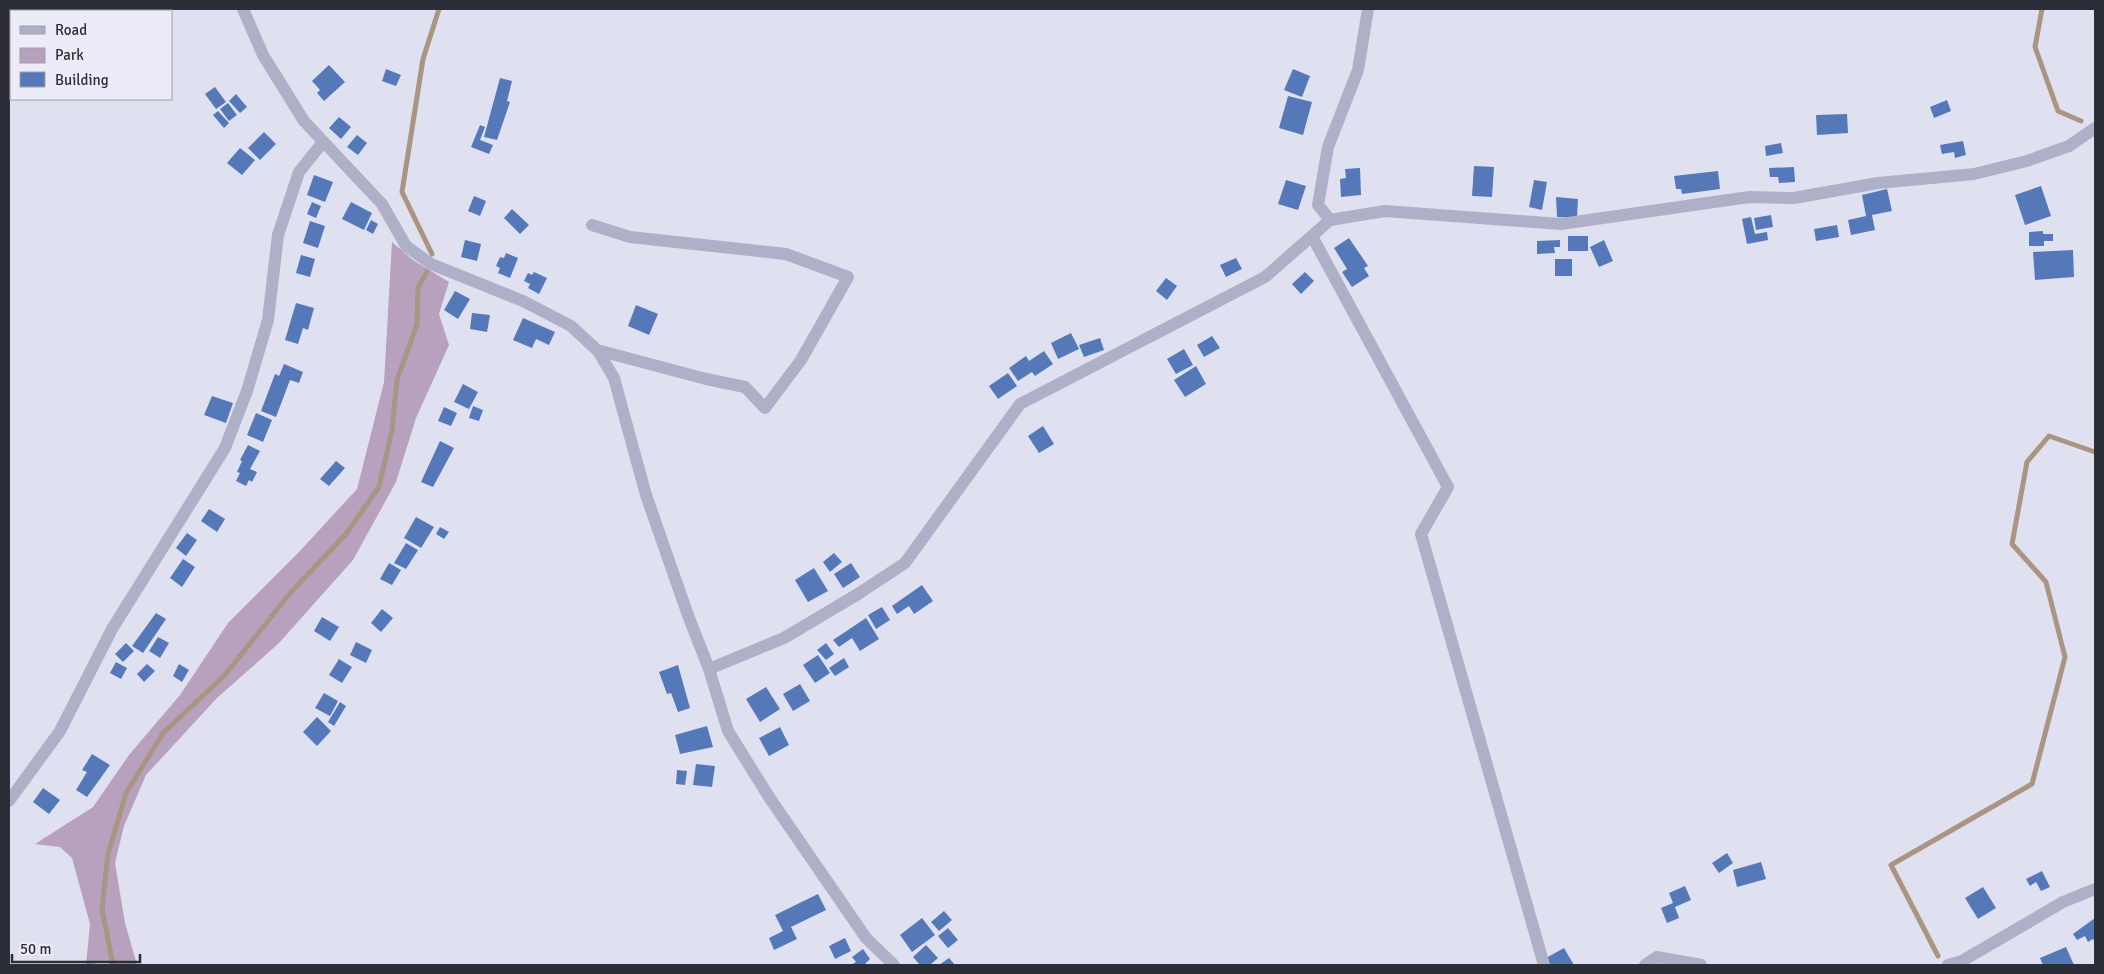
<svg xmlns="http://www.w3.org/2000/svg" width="2104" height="974" font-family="Signika,sans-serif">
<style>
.green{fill:#b7a1be}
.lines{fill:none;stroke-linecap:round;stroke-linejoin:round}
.stream{stroke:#aa9482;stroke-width:5}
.building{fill:#5578b9}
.minor{stroke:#adb0c7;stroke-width:12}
</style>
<rect width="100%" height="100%" fill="#e0e1f0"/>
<polygon class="green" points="392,242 413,260 449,282 439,314 449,345 416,418 396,482 353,560 279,643 217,698 146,775 124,826 115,863 125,923 137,965 110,965 108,961 86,965 90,924 72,858 60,847 35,844 93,807 129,755 180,695 228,623 299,552 357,489 384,382"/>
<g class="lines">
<g class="stream">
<polyline points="2042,9 2035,47 2058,111 2081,121"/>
<polyline points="432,254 402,192 423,59 439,9"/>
<polyline points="1938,956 1891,865 2032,784 2065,657 2046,582 2012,544 2027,462 2049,436 2095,452"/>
<polyline points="113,965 102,909 108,854 126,793 163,733 224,676 291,592 346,534 379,487 392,430 397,380 417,324 418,287 427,272"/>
</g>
</g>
<g class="building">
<polygon points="329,65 345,82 324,101 317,93 320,90 312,81"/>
<polygon points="386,69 401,75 396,86 382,81"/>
<polygon points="1293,69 1310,76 1302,97 1284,90"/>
<polygon points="500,78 512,81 507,101 510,102 497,140 484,137"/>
<polygon points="215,87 226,102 216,109 205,94"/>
<polygon points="236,94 247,107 240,113 229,101"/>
<polygon points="1288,96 1312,102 1303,135 1279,128"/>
<polygon points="1947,100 1951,111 1934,118 1930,107"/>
<polygon points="228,103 237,115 229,121 220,109"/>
<polygon points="218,111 229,123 224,128 213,115"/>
<polygon points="1847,114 1848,133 1817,135 1816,115"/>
<polygon points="339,117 351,127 341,139 329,128"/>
<polygon points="480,125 485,127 480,140 493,145 489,154 471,147"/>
<polygon points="264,132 276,144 260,160 248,148"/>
<polygon points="357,135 367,143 358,155 347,147"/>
<polygon points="1963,141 1966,155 1955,158 1954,152 1942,154 1940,145"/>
<polygon points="1781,143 1783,153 1766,156 1765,146"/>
<polygon points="240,148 255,160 242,175 227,163"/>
<polygon points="1474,166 1494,167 1492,197 1472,196"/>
<polygon points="1794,167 1795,182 1779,183 1778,177 1770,177 1769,168"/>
<polygon points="1360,168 1361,195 1341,197 1340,179 1346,178 1345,169"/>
<polygon points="1718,171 1720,189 1682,194 1681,189 1676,189 1674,176"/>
<polygon points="314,175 333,182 325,202 307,195"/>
<polygon points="1286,180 1306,186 1298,210 1278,204"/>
<polygon points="1534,180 1547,182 1542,210 1529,207"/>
<polygon points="2041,186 2051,216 2025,225 2015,195"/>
<polygon points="1887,189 1892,211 1872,215 1875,230 1851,235 1848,220 1866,216 1862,195"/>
<polygon points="474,196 486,201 480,216 468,211"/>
<polygon points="1556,197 1578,199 1577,218 1557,217"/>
<polygon points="312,202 321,206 316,218 307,214"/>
<polygon points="351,202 372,213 364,230 342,219"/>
<polygon points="512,209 529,225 520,234 504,218"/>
<polygon points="1771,215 1773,227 1756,230 1754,218"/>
<polygon points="1751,217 1755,234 1767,232 1768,240 1747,244 1742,219"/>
<polygon points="371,220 378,224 373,234 366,230"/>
<polygon points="310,221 325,226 318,248 303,243"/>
<polygon points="1837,225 1839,237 1816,241 1814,229"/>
<polygon points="2043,231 2043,234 2053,234 2053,241 2044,241 2044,246 2029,246 2029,232"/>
<rect x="1568" y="236" width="20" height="15"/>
<polygon points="1349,238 1368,266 1364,268 1369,276 1352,287 1342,272 1347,269 1334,248"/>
<polygon points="465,240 481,244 477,261 461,257"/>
<polygon points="1560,240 1560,247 1554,247 1555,253 1537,254 1537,241"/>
<polygon points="1604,240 1613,261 1599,267 1590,247"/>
<polygon points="2073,250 2074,277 2035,280 2033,252"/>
<polygon points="506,253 518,258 510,278 498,273 500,268 496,266 500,257 504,258"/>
<polygon points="301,255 315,259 310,277 296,273"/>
<polygon points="1236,258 1242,269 1226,277 1220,265"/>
<rect x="1555" y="259" width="17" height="17"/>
<polygon points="534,272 547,278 539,294 528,288 530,284 524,281 528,273 532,275"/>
<polygon points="1305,272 1314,281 1301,294 1292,284"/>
<polygon points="1166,278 1177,286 1167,300 1156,291"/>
<polygon points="455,291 470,299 458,319 444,310"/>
<polygon points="296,303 314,308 308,330 303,328 298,344 285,340"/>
<polygon points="636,305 658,314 649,335 628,326"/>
<polygon points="472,313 490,315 487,332 470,329"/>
<polygon points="523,318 555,332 549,345 536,339 532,348 513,340"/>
<polygon points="1071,333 1079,349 1058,359 1051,343"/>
<polygon points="1212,336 1220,348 1204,357 1197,345"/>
<polygon points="1100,338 1104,350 1084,357 1079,345"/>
<polygon points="1184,349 1193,365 1176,374 1167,359"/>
<polygon points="1044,351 1053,364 1035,376 1032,372 1018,381 1009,368 1026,356 1029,361"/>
<polygon points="284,364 303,372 299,383 290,380 276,417 261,411 275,374 279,376"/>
<polygon points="1196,366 1206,384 1185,397 1174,380"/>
<polygon points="1008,373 1017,386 998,399 989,386"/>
<polygon points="463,384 478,392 469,409 454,402"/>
<polygon points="212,396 233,403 226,423 204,415"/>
<polygon points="473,406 483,410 479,421 469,418"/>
<polygon points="444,407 457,413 451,426 438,421"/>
<polygon points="256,413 272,420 263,442 247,435"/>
<polygon points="1043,426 1054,444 1039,453 1028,436"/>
<polygon points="440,441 454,448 433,487 421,482"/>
<polygon points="248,445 260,451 250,469 257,472 252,482 249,480 246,486 236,481 240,473 237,472 242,461 240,460"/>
<polygon points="336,461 345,468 329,486 320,479"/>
<polygon points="209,509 225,519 217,532 201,521"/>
<polygon points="416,517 434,527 421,548 404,538"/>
<polygon points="440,527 449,532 444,539 436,534"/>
<polygon points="187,533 197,540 186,556 176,548"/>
<polygon points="406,543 418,550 406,569 394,563"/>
<polygon points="834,553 842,562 830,572 823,562"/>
<polygon points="183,559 195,567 182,587 170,578"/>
<polygon points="389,563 401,570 392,585 380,579"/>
<polygon points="851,563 860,577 843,588 834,574"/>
<polygon points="814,568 828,591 808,602 795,580"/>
<polygon points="922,585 933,601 914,614 909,606 897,614 892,606"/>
<polygon points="882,607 890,620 876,629 868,615"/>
<polygon points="382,609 393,618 381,632 371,623"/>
<polygon points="156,613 166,619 143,653 132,646"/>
<polygon points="322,617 339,627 330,641 314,631"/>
<polygon points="866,618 879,639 860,651 852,638 839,647 833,640"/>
<polygon points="158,637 169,643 160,658 149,651"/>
<polygon points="356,642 372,650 366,663 350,655"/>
<polygon points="126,643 134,651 123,662 115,654"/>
<polygon points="826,643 834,654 826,660 817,650"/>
<polygon points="818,655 830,673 815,683 803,665"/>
<polygon points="844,658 849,667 835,676 829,668"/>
<polygon points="339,659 352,667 342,683 329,675"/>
<polygon points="116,662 127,668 121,679 110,673"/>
<polygon points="147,664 155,671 144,682 137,674"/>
<polygon points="179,664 189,670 182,682 173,676"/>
<polygon points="678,665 690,708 678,712 671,693 667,694 659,672"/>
<polygon points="800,684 810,701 793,711 783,694"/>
<polygon points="766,687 780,709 760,722 746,699"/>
<polygon points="324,693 338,701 330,716 315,708"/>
<polygon points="340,702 346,706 334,726 328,722"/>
<polygon points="317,717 331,731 317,746 303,732"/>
<polygon points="707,726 713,747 680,754 675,735"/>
<polygon points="780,727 789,745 769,756 759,738"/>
<polygon points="92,754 110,765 87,797 76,790 87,772 82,770"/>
<polygon points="696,764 715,766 712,787 693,785"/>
<polygon points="677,770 687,771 685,785 676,784"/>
<polygon points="43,788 60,800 49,814 33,802"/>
<polygon points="1727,853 1733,863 1719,873 1712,863"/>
<polygon points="1761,862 1766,879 1737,887 1733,870"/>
<polygon points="2042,871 2050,887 2041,891 2036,882 2030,886 2026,879"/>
<polygon points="1685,886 1691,900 1675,907 1679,918 1667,923 1661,908 1673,903 1669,893"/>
<polygon points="1983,887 1996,908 1978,919 1965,898"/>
<polygon points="818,894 826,910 791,927 797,939 774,950 769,938 783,931 775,915"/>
<polygon points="944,911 952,920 939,931 931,922"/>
<polygon points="922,918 935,935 912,952 900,935"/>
<polygon points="2095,918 2095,942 2093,939 2088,942 2085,936 2077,940 2073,934"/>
<polygon points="948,928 958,940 948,948 938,936"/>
<polygon points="845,938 851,951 835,959 829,946"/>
<polygon points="926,945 938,958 930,965 920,965 913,957"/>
<polygon points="2066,947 2074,965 2043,965 2040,958"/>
<polygon points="1564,948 1574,965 1550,965 1546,958"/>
<polygon points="863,949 870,959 864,965 851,965 856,962 852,957"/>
<polygon points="949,958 955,965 939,965"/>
</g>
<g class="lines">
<g class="minor">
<polyline points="243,9 263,55 304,121 382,204 406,246 431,264 523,301 571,326 598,351 614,378 646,495 689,618 709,669"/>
<polyline points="1330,220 1318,205 1328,147 1358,70 1368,9"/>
<polyline points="592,225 630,237 786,254 848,277 801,360 765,408 745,387 706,379 597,350"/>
<polyline points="1313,238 1448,487 1421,534 1544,965"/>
<polyline points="9,801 60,731 112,629 225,448 247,391 268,320 278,235 299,172 323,142"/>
<polyline points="894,965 866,938 769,797 728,731 709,669 784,638 858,594 905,563 1020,404 1265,277 1330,220 1385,211 1561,224 1749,197 1794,198 1878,183 1974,174 2027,161 2069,146 2095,128"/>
<polyline points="1645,965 1657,957 1701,965"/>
<polyline points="1948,965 1962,961 2063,902 2095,889"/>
</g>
</g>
<rect width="2104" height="974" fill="none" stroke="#2b2e36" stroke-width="20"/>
<rect x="10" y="10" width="162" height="90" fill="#ececf8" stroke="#9fa0aa"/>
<rect x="20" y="26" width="25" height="8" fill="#adb0c7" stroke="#9fa0aa"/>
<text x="55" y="35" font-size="15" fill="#2b2e36">Road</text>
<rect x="20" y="48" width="25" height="15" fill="#b7a1be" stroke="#9fa0aa"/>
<text x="55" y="60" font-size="15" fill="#2b2e36">Park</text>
<rect x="20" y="72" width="25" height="15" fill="#5578b9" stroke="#9fa0aa"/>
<text x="55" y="85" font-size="15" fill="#2b2e36">Building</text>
<path d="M12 954v8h128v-8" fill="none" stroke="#2b2e36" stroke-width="2.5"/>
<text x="20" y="954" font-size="15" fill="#2b2e36" stroke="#ececf8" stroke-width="4" paint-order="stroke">50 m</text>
</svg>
